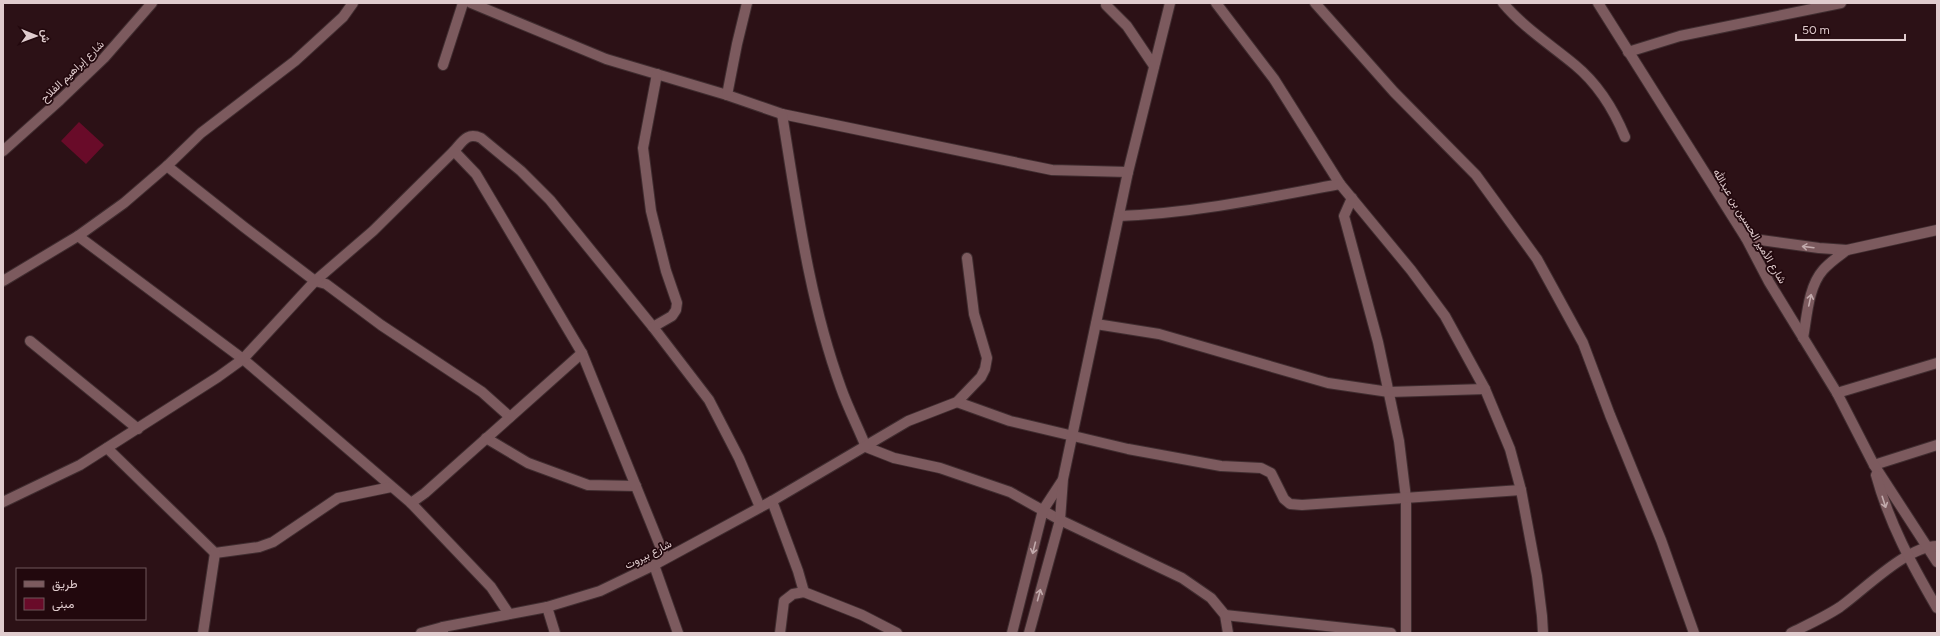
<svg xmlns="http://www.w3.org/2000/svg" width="1940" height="636" font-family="Figtree,Vazirmatn,sans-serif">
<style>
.building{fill:#690b29}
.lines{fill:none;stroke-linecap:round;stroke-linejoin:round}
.street-casing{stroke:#402d30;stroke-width:12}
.secondary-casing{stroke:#402d30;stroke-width:12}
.street{stroke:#7c5a5e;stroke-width:10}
.secondary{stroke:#7c5a5e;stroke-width:10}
.oneway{stroke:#c2aaac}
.labels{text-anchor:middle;stroke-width:3.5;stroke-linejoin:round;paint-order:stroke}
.street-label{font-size:11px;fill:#e0ccce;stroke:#22080d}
</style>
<rect width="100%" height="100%" fill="#2c1116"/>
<polygon class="building" points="79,122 104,145 86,164 61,141"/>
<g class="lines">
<defs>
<g id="street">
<polyline points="471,3 606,59 727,95 782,114 1052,170 1128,172"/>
<polyline points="1216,3 1274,79 1340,184 1411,270 1445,316 1485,389 1510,449 1521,490 1537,576 1542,616 1543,633"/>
<polyline points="1315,3 1394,92 1476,175 1537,259 1583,343 1610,415 1661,540 1694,633"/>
<path d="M1503 3C1523 27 1551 45 1575 65 1598 84 1614 110 1625 137"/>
<polyline points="1106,5 1127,26 1154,66"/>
<polyline points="1628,52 1680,36 1841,3"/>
<polyline points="443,65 463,3"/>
<polyline points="727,95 737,44 747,3"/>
<path d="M782 114C797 206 809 300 841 388 848 408 858 427 866 447L894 458 940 468 1010 492 1060 520 1182 578 1211 598 1225 615 1228 633"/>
<polyline points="3,151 60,100 104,58 152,3"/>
<path d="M454 151C463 141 467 132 481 138L521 171 550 200 653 327 709 400 739 458 760 507"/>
<polyline points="167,166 244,227 315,281 326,284 381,325 482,392 510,417"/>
<polyline points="1352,198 1344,216 1378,342 1399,441 1406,498 1406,633"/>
<path d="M1119 216C1194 213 1266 198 1340 184"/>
<polyline points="78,236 243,359 411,503 425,493 582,353"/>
<polyline points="1746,238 1819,248 1847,250 1937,230"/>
<polyline points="3,281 78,236 124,203 167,166 201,133 295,61 343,17 353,3"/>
<polyline points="1096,324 1159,334 1328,383 1389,392 1485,389"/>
<polyline points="653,327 672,316 676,310 677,303 666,271 651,211 643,148 657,74"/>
<path d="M1803 338C1807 317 1808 287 1823 270 1830 262 1839 256 1847 250"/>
<polyline points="30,341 138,429"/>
<polyline points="1837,393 1937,363"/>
<polyline points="957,402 1010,421 1128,449 1221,466 1261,468 1271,473 1284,499 1290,504 1302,505 1521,490"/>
<polyline points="486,438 528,463 588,485 636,486"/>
<polyline points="107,448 215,553 259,547 273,542 338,498 391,487"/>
<polyline points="1874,465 1937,445"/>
<polyline points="772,501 798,571 804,592 862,615 897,633"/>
<polyline points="3,502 80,465 218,377 243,359 315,281 373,231 454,151 476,174 582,353 665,558"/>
<polyline points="411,503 491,587 509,614"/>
<polyline points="654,565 678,633"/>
<polyline points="547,607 555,633"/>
<polyline points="1225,615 1391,633"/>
<polyline points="443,627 547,607 600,591 654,565 772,501 908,421 957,402 981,377 985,369 987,358 974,314 967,258"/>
<polyline points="203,633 215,553"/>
<polyline points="780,633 784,601 793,594 804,592"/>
<polyline points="1012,633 1043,510 1062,481"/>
<polyline points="1029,633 1060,520 1063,479 1128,172 1170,3"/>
<path d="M1791 633C1807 625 1825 617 1840 607 1865 589 1907 546 1937 546"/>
</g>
<g id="secondary">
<polyline points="1598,3 1746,238 1769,282 1837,393 1874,465 1937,562"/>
<path d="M1876 475C1889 523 1912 565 1937 608"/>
<polyline points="421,633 443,627 443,633"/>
</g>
</defs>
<use href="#street" class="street-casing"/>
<use href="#secondary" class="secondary-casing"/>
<use href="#street" class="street"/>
<use href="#secondary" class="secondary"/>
</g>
<defs><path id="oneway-shaft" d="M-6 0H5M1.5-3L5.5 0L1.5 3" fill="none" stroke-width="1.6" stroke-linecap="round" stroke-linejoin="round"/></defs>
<g class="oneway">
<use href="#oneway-shaft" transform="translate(1808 247) rotate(-173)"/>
<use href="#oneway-shaft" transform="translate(1810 300) rotate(-78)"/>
<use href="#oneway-shaft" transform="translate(1884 502) rotate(72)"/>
<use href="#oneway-shaft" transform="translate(1034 548) rotate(104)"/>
<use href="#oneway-shaft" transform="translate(1039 595) rotate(-75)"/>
</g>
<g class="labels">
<g class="street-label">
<text transform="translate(72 71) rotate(-44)" y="4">شارع إبراهيم الفلاح</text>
<text transform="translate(1750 226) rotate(59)" y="4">شارع الأمير الحسين بن عبدالله</text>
<text transform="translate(648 554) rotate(-27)" y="4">شارع بيروت</text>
</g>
</g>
<rect width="1940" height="636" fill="none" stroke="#e0ccce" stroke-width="8"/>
<rect x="16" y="568" width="130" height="52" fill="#22080d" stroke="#6e565a"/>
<rect x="24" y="581" width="20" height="6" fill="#7c5a5e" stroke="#6e565a"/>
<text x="52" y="588" font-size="12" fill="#e0ccce">طريق</text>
<rect x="24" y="598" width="20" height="12" fill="#690b29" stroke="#6e565a"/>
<text x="52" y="608" font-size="12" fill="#e0ccce">مبنى</text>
<g transform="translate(36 36) rotate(91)" stroke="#22080d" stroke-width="3" paint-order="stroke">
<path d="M0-3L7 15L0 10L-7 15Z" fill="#e0ccce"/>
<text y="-6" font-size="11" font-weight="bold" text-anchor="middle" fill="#e0ccce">ش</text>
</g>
<path d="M1796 34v6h109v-6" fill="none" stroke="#e0ccce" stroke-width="2"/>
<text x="1802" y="34" font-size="12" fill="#e0ccce" stroke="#22080d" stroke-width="3" paint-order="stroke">50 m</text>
</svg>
